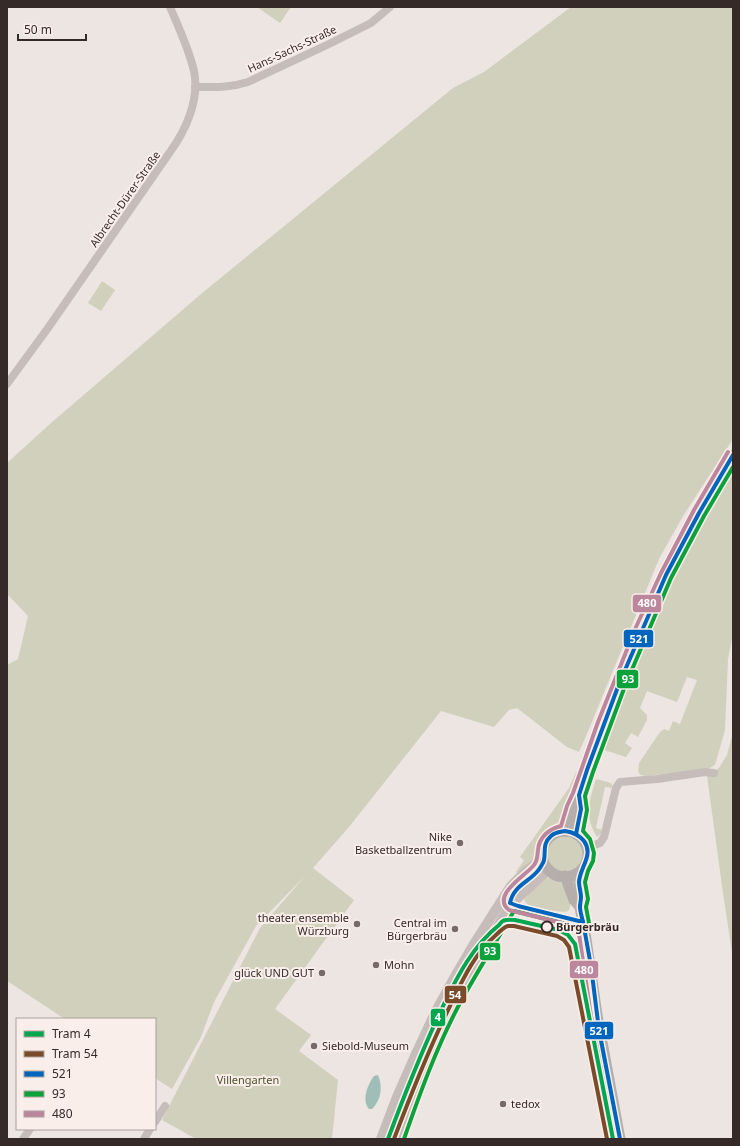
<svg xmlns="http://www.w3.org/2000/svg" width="740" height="1146" font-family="'Noto Sans',sans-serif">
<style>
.green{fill:#d1d0bc}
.water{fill:#9ebeb7}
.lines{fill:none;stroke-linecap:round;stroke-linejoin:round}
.minor{stroke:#c6bdba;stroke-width:8}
.tertiary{stroke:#c6bdba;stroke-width:10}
.secondary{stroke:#b6aeab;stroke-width:11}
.bus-1-casing{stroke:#f9eee9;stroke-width:7}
.bus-2-casing{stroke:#f9eee9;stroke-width:7}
.bus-3-casing{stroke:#f9eee9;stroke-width:7}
.bus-1{stroke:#0065bd;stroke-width:4}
.bus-2{stroke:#0ba13b;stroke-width:4}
.bus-3{stroke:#bc869c;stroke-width:4}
.tram-1-casing{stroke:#f9eee9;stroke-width:7}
.tram-2-casing{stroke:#f9eee9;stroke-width:7}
.tram-1{stroke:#00a650;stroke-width:4}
.tram-2{stroke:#7a4b2a;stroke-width:4}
.poi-dot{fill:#766b6a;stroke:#f9eee9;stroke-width:1.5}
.stop-dot{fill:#f9eee9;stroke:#362a29;stroke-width:2}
.labels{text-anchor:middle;stroke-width:4;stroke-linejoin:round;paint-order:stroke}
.street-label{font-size:11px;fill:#362a29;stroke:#f9eee9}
.poi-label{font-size:11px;fill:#362a29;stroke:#f9eee9;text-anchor:end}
.stop-label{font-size:11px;font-weight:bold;fill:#362a29;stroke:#f9eee9;text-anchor:start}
.park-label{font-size:11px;fill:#4d532e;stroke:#f9eee9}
.line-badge{stroke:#f9eee9;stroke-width:1.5}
.badge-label{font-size:11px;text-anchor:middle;font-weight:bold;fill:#fff}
</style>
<rect width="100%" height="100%" fill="#ece5e2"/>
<g class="green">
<polygon points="257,7 291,7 280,23"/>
<polygon points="571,7 733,7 733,439 683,516 659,559 589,729 579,752 567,747 517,708 509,710 494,727 441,711 349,827 313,868 354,900 275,1009 311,1035 299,1051 338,1080 332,1139 196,1139 162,1120 260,928 305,876 256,926 214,1002 201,1037 172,1089 155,1078 155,1019 65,1019 7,981 7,665 18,659 28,616 8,595 7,595 7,463 51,423 201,294 453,88 484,72"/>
<polygon points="102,281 115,290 101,311 88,303"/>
<polygon points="733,473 733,633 728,659 725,730 715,765 708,769 646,776 641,775 638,772 639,763 660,732 664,729 669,731 673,721 680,724 697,680 687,677 677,702 647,691 640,708 647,715 647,720 638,737 631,733 625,743 632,748 626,757 604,750 626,687 674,577 708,516"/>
<polygon points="733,732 733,959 723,893 707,776 719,768 727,755"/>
<path d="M576 772H579L563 821C559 827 551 828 546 833 539 840 540 849 536 856 532 863 523 868 517 873L516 872 524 860 520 857 569 788Z"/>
<path d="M596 779 611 783 612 785V788L605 787 596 828 602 830 600 835 597 837C584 815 589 802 596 779Z"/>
<circle cx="565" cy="853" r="19"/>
<path d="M545 878C549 878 554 878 558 880 564 884 575 905 568 911 564 914 532 907 527 904 525 902 525 901 524 899Z"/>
</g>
<path class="water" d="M378 1075C383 1087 381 1100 372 1109H369C361 1100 368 1084 374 1076Z"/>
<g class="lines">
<g class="minor">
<path d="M195 87C215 87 229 88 248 82L327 45 371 23 390 7"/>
<path d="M7 384 48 328 170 152C186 130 200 99 194 71 189 49 179 28 170 7"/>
<polyline points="587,848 600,843 604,837 616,788 620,782 657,779 705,772 714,773"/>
<polyline points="155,1122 165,1106"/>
<polyline points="23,1139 30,1129"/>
<polyline points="144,1139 150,1129"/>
</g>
<g class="tertiary">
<polyline points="381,1139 397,1097 415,1056 435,1013 457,973 474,944 511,886 526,871 538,862 544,861"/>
<polyline points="398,1139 426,1061 446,1017 461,988 511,904 549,869"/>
</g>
<g class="secondary">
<polyline points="566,831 573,808 579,795 587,770 604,724 642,629 666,575 699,513 733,455"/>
<circle cx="565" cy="854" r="23"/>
<polyline points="576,834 581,809 579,795"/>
<polyline points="582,869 579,882 582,899 580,907 586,939 597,1015 620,1139"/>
<polyline points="565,876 574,900 580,907"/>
</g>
<defs>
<g id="bus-1">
<path d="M565 831C572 832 579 835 584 841 594 855 580 867 579 882 579 887 581 892 581 897 581 901 580 903 580 907 580 912 582 917 583 922L518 906 510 903C514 884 531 882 540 868 541 866 544 862 544 860 546 851 542 844 551 836 555 832 560 832 565 831Z"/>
<polyline points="576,834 581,809 579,795 587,770 619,684 666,575 699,513 733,455"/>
<polyline points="583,922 591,966 599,1030 620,1139"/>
</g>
<path id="bus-2" d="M404 1139C420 1093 437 1046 460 1003 477 972 496 942 514 911L582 928 586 927 589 923 586 907 588 899 585 882 588 871 593 861 594 853 590 839 583 831 587 810 585 796 593 772 625 686 671 578 704 516 733 467"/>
<path id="bus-3" d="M614 1139 591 1016 578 927 509 910C490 895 528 874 534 865 538 860 537 856 538 850 539 837 549 829 561 826L567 806 573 793 598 722 636 627 661 573 694 510 728 452"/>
</defs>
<use href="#bus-1" class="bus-1-casing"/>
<use href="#bus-2" class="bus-2-casing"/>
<use href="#bus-3" class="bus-3-casing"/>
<use href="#bus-1" class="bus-1"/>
<use href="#bus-2" class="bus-2"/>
<use href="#bus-3" class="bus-3"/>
<defs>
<path id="tram-1" d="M388 1139C405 1093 423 1048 444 1004 458 975 473 946 499 925 500 924 501 922 503 921 506 919 511 920 515 920L559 930 568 935 575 944 613 1139"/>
<path id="tram-2" d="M394 1139C411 1094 429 1049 450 1006 462 981 474 954 496 935 499 932 504 927 508 926 509 926 514 926 514 926L557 936 564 940 569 947 607 1139"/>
</defs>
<use href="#tram-1" class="tram-1-casing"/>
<use href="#tram-2" class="tram-2-casing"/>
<use href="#tram-1" class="tram-1"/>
<use href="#tram-2" class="tram-2"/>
</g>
<g class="poi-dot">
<circle cx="460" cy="843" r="4"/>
<circle cx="357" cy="924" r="4"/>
<circle cx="455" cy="929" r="4"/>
<circle cx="376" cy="965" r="4"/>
<circle cx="322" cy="973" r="4"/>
<circle cx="314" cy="1046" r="4"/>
<circle cx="503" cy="1104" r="4"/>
</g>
<circle class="stop-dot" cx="547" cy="927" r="5.5"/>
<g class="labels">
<g class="street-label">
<text transform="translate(292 49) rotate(-25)" y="4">Hans-Sachs-Straße</text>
<text transform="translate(125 199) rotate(-55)" y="4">Albrecht-Dürer-Straße</text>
</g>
<g class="poi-label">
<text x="452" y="841">Nike<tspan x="452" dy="13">Basketballzentrum</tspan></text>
<text x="349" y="922">theater ensemble<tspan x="349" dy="13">Würzburg</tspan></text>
<text x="447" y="927">Central im<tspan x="447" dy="13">Bürgerbräu</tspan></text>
<text x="384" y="969" text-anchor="start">Mohn</text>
<text x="314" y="977">glück UND GUT</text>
<text x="322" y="1050" text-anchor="start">Siebold-Museum</text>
<text x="511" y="1108" text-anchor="start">tedox</text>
</g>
<g class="stop-label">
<text x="556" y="931">Bürgerbräu</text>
</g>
<g class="park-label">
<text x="248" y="1084">Villengarten</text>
</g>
</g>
<g class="line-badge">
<rect x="632" y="594" width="30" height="19" rx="4" fill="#bc869c"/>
<rect x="623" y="629" width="31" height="19" rx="4" fill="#0065bd"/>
<rect x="616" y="669" width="23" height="20" rx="4" fill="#0ba13b"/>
<rect x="479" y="942" width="22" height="19" rx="4" fill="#0ba13b"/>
<rect x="569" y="960" width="30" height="19" rx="4" fill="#bc869c"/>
<rect x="444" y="985" width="23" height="19" rx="4" fill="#7a4b2a"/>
<rect x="430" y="1008" width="16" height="19" rx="4" fill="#00a650"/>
<rect x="584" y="1021" width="30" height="19" rx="4" fill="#0065bd"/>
</g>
<g class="badge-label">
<text x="647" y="607">480</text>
<text x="639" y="643">521</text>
<text x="628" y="683">93</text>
<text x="490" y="955">93</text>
<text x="584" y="974">480</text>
<text x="455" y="999">54</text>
<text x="438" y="1021">4</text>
<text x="599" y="1035">521</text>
</g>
<rect width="740" height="1146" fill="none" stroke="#362a29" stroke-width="16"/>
<rect x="16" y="1018" width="140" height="112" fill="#f9eee9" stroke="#aba09c"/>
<rect x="24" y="1031" width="20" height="6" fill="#00a650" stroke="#aba09c"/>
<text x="52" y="1038" font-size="12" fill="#362a29">Tram 4</text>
<rect x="24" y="1051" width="20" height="6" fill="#7a4b2a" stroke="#aba09c"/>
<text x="52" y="1058" font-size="12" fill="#362a29">Tram 54</text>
<rect x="24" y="1071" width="20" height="6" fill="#0065bd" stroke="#aba09c"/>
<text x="52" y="1078" font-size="12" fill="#362a29">521</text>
<rect x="24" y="1091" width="20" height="6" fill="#0ba13b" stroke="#aba09c"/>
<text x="52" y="1098" font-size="12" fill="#362a29">93</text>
<rect x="24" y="1111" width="20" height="6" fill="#bc869c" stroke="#aba09c"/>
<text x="52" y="1118" font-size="12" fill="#362a29">480</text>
<path d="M18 34v6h68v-6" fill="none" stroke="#362a29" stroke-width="2"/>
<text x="24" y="34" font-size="12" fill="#362a29" stroke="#f9eee9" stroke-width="3" paint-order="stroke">50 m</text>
</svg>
